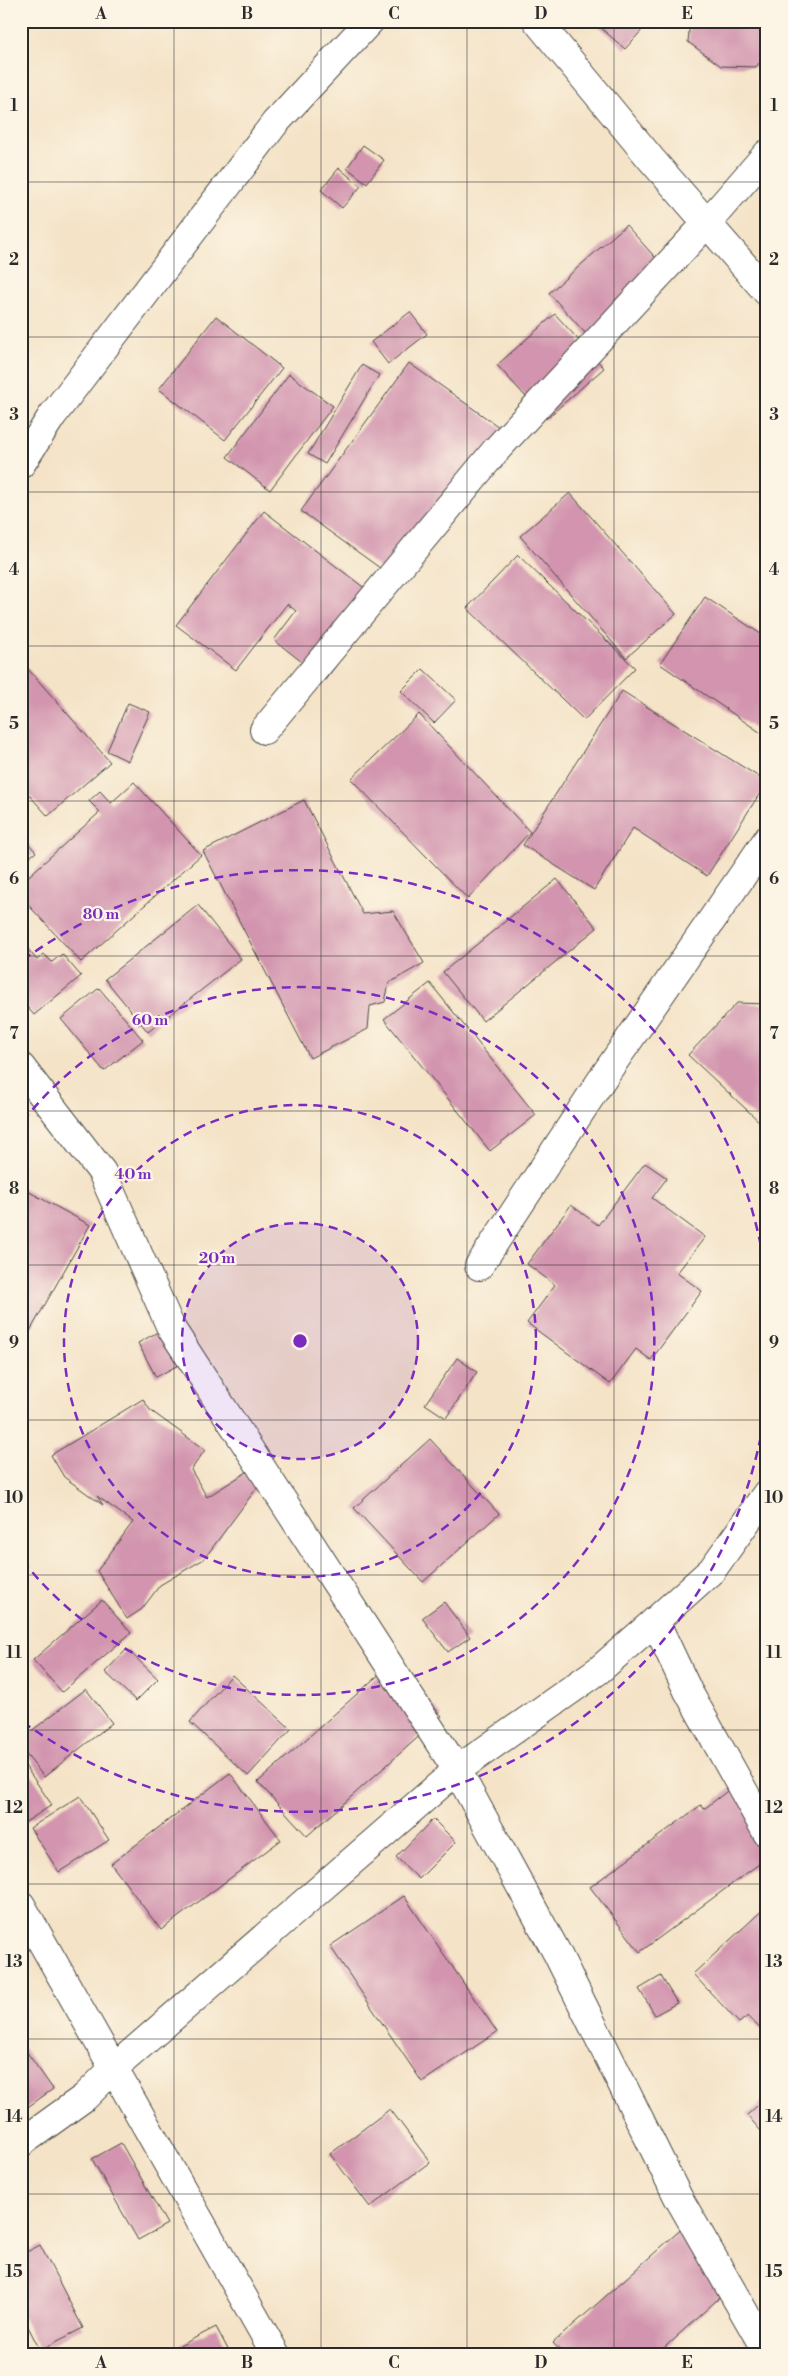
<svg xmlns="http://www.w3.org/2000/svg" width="788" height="2376" font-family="'Libre Bodoni',serif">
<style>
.building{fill:#d294ae}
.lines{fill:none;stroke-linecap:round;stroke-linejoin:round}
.minor-casing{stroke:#494742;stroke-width:30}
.minor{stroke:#fff;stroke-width:28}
.grid{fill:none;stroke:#2b2b2b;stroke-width:1;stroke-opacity:0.55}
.ring{fill:none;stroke:#7b2cbf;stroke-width:2.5;stroke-dasharray:9 6}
.centre{fill:#7b2cbf;stroke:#fcf5e5;stroke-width:2.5}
.ring-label{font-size:15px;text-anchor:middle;font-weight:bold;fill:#7b2cbf;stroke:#fcf5e5;stroke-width:4.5;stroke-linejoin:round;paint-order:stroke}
.neatline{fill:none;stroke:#2b2b2b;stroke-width:2}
.grid-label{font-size:16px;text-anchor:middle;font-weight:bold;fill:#2b2b2b}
</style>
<rect width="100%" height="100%" fill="#fcf5e5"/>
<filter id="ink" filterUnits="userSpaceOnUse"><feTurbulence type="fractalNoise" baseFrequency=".02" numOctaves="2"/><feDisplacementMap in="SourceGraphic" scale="10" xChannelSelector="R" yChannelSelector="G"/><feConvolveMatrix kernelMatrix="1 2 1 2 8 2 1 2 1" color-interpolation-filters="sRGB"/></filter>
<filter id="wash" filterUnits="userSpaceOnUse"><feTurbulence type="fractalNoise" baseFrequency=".0096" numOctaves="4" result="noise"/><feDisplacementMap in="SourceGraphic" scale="20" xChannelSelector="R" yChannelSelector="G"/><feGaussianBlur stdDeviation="1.12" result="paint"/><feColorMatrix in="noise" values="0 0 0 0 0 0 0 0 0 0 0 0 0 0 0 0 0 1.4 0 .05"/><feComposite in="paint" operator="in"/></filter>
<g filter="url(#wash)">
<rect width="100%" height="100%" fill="#f4e3c7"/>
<g id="blocks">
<g class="building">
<polygon points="593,21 632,21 642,30 625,49"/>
<polygon points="690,21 767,21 767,54 756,67 721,66 688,42"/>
<polygon points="363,145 384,160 367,183 347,168"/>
<polygon points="339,168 361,186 342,208 321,190"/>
<polygon points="626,225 672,276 595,344 549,293"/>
<polygon points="410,312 427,334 388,364 371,342"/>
<polygon points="555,314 604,368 546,419 497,365"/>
<polygon points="216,316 282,368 225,440 159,389"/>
<polygon points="409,363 506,432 391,576 301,511"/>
<polygon points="362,365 379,375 325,464 308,454"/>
<polygon points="289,374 333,406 270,490 227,457"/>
<polygon points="570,493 676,614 626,658 520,536"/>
<polygon points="264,511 384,603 325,680 274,640 296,611 287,604 236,670 176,625"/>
<polygon points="518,555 635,668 584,720 467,608"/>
<polygon points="705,597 767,638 767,737 660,664"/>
<polygon points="21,661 110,762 48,816 21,786"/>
<polygon points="423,669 456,700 434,723 401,691"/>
<polygon points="622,691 767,782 707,876 633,828 594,890 523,845"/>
<polygon points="128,703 150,712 128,761 107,751"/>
<polygon points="419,714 530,832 468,899 351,779"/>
<polygon points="134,782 201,855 81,962 21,897 21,883 100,812 89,801 100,791 111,803"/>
<polygon points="304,800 363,914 393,911 424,963 389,983 385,1002 370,1006 368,1029 310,1058 203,851"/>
<polygon points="21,835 36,852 21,864"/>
<polygon points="557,879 597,928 483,1021 443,972"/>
<polygon points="198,905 241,959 148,1032 105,979"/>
<polygon points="21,941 37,960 44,954 52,962 62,954 81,976 34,1015 21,1000"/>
<polygon points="430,983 536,1115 490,1151 384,1019"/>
<polygon points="99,988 143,1040 104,1071 61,1019"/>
<polygon points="737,1003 767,1004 767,1117 761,1123 688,1055"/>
<polygon points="645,1163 667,1178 652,1198 705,1237 677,1273 702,1291 651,1360 636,1349 610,1384 527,1323 555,1285 527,1264 571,1205 598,1225"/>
<polygon points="22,1188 90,1225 21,1347 21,1190"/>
<polygon points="167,1327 186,1361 156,1377 138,1343"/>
<polygon points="457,1358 477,1372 446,1418 425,1404"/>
<polygon points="143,1399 150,1410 205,1450 191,1470 207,1497 250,1470 259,1485 204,1559 160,1585 142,1609 127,1619 97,1571 133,1522 97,1496 103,1505 64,1477 51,1455"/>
<polygon points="430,1439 499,1514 423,1582 354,1508"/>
<polygon points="102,1600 131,1633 62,1692 33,1660"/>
<polygon points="444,1602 470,1637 448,1652 422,1618"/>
<polygon points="127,1649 158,1679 136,1701 105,1672"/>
<polygon points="393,1662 442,1716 307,1836 258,1782"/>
<polygon points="232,1675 291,1729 248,1776 190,1722"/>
<polygon points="86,1689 112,1723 44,1777 21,1748 21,1739"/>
<polygon points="21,1760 52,1805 21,1825"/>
<polygon points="230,1773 281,1840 161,1930 111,1864"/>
<polygon points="735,1785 767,1826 767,1858 640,1952 590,1887 701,1805 704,1809"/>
<polygon points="80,1796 109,1840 59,1872 30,1828"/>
<polygon points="433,1819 456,1842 419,1879 396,1857"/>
<polygon points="404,1896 497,2032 422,2082 330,1946"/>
<polygon points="767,1906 767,2036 748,2016 739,2023 693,1974"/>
<polygon points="661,1976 677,2003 655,2015 639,1989"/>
<polygon points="21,2044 53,2089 21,2112"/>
<polygon points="767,2097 767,2138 747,2115"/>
<polygon points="390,2109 430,2162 370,2207 330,2154"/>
<polygon points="121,2143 167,2224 138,2240 92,2159"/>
<polygon points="686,2225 738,2281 656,2355 564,2355 553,2343"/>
<polygon points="40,2245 83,2328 40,2350 21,2313 21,2255"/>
<polygon points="216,2327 231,2355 162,2355"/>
</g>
</g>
</g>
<g filter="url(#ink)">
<use href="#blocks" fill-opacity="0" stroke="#494742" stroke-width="1"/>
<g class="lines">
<defs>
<g id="minor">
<polyline points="537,21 651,159 767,292"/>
<polyline points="21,464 52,416 275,123 370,21"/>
<polyline points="264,730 496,450 707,223 767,154"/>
<polyline points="21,1067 102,1172 171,1328 457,1770 557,1953 678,2197 767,2352"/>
<polyline points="479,1266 606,1073 767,840"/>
<polyline points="655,1621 688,1691 767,1833"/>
<polyline points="21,1905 276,2355"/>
<polyline points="21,2143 85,2097 113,2069 457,1770 599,1670 655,1621 712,1570 767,1493"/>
</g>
</defs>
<use href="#minor" class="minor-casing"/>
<use href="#minor" class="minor"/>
</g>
</g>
<path class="grid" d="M174 21V2355M321 21V2355M467 21V2355M614 21V2355M21 182H767M21 337H767M21 492H767M21 646H767M21 801H767M21 956H767M21 1111H767M21 1265H767M21 1420H767M21 1575H767M21 1730H767M21 1884H767M21 2039H767M21 2194H767"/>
<circle cx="300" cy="1341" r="118" fill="#7b2cbf" fill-opacity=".12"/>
<g class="ring">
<circle cx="300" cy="1341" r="118"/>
<circle cx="300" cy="1341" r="236"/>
<path d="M23 1121A354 354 0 1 1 23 1561"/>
<path d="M766 1407A471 471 0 0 1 23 1722M23 960A471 471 0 0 1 766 1275"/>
</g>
<circle cx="300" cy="1341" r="8" class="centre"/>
<g class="ring-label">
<text x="101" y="919">80 m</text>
<text x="150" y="1025">60 m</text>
<text x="133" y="1179">40 m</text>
<text x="217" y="1263">20 m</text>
</g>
<rect width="788" height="2376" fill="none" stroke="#fcf5e5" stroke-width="55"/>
<rect x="28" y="28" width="732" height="2320" class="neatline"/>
<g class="grid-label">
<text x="101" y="19">A</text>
<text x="247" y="19">B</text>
<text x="394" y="19">C</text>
<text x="541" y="19">D</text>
<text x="687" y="19">E</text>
<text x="14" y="111">1</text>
<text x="774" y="111">1</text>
<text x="14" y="265">2</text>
<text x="774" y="265">2</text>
<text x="14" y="420">3</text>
<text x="774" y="420">3</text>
<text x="14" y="575">4</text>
<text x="774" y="575">4</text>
<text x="14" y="729">5</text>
<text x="774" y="729">5</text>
<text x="14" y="884">6</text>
<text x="774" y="884">6</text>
<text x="14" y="1039">7</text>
<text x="774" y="1039">7</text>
<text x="14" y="1194">8</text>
<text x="774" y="1194">8</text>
<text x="14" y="1348">9</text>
<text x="774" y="1348">9</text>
<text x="14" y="1503">10</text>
<text x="774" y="1503">10</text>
<text x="14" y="1658">11</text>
<text x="774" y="1658">11</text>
<text x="14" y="1813">12</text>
<text x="774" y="1813">12</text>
<text x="14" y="1967">13</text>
<text x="774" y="1967">13</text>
<text x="14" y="2122">14</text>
<text x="774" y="2122">14</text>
<text x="14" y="2277">15</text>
<text x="774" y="2277">15</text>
<text x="101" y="2368">A</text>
<text x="247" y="2368">B</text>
<text x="394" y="2368">C</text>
<text x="541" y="2368">D</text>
<text x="687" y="2368">E</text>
</g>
</svg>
